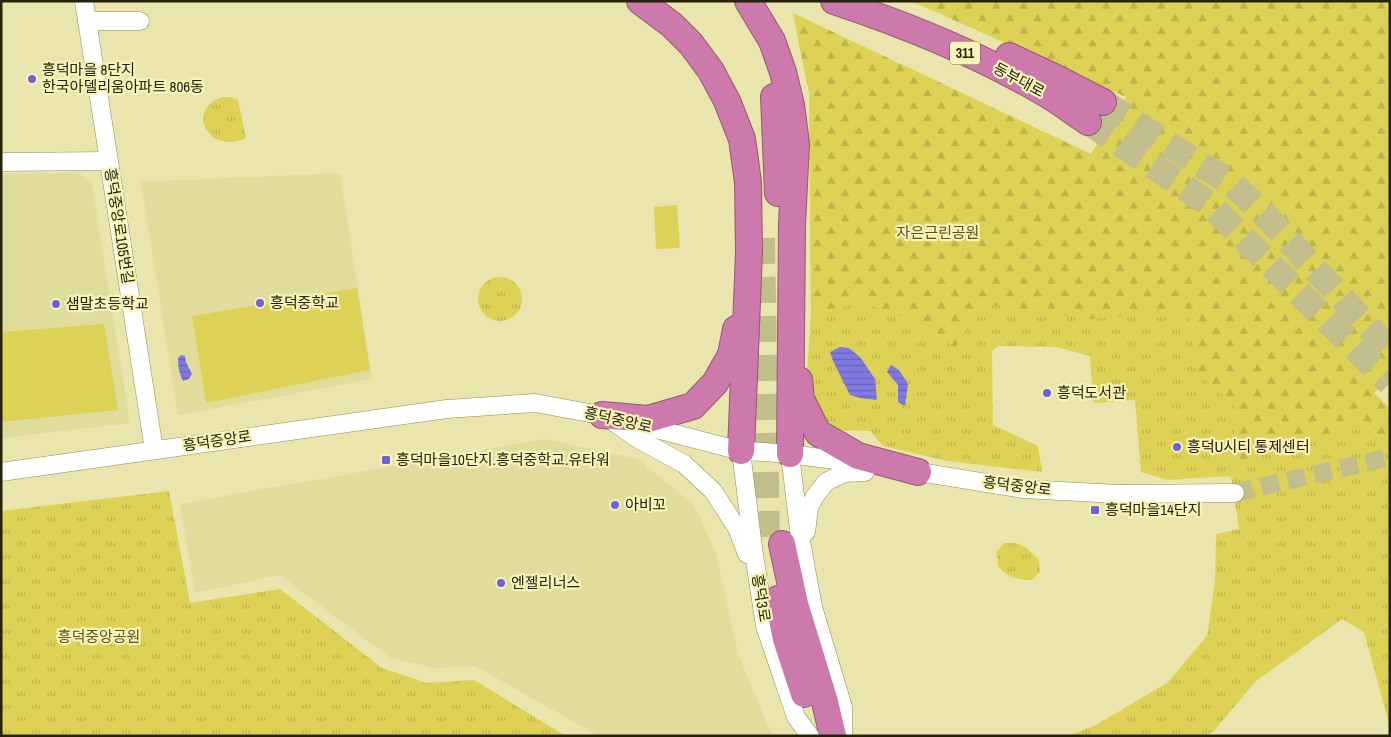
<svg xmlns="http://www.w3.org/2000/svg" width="1391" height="737" font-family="'Archivo Narrow','Noto Sans KR',sans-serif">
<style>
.built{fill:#e0dc9b}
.grass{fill:url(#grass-tufts)}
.forest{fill:url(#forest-firs)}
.garden{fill:#ddd255}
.water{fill:url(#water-rules)}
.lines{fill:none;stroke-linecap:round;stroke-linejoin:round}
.minor-tunnel{stroke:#c2be8c;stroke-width:18;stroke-dasharray:18 9;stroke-linecap:butt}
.highway-tunnel{stroke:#c2be8c;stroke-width:26;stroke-dasharray:26 13;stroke-linecap:butt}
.minor-casing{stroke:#918d57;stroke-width:19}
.highway-casing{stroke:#925b73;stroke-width:28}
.minor{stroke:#fff;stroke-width:18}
.highway{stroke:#cd79ab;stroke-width:26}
.poi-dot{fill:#6e60da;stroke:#f7f3b9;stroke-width:2}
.labels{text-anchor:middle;stroke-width:4.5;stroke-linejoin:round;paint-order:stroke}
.shield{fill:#f7f3b9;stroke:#63613f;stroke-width:1}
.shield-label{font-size:14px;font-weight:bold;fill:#24220b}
.poi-label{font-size:15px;fill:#24220b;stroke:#f7f3b9;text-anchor:start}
.street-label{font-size:15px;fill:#24220b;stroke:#f7f3b9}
.park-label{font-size:15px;fill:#58541f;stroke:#f7f3b9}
</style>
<defs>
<pattern id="grass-tufts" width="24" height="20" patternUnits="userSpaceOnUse" patternTransform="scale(1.25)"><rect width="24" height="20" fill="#ddd255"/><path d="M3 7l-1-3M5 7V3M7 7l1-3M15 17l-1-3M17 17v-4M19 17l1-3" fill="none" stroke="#beb449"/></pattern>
<pattern id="forest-firs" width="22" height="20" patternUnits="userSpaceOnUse" patternTransform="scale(1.25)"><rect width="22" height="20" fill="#ddd255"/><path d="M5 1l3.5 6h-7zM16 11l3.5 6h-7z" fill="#beb449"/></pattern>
<pattern id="water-rules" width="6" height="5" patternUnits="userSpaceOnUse" patternTransform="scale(1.25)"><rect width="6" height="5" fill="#8179e2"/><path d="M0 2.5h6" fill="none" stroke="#6963b5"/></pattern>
</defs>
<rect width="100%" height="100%" fill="#e9e5ac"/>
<g class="built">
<polygon points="79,173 92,184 130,423 1,438 1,174"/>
<polygon points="340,173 372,379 178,415 141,182"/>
<polygon points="545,439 638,459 695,506 716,553 738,654 772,736 599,736 475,666 436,668 391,658 280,575 195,593 180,504"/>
</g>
<g class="grass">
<polygon points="796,30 871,58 1365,424 1377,435 1390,435 1390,727 1364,632 1342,619 1256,681 1213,732 1204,736 1068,736 1096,725 1167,683 1207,636 1215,582 1216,534 1239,529 1231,476 1167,480 1141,472 1135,400 1093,403 1090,356 1056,347 998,346 992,351 993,425 1038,446 1042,472 947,461 883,446 870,431 823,430 805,398 811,315 809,92"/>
<path d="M223 97H230L238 100 246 138C207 156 185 108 223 97Z"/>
<circle cx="500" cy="299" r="22"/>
<polygon points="169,491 190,603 280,589 382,668 426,683 474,680 566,736 1,736 1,511"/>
<path d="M1004 543H1016L1027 548 1039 560 1040 572 1032 580C1019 580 1004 577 998 565 997 561 997 555 996 552Z"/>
</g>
<polygon class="forest" points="911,1 1390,1 1390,378 1374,393 1390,408 1390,435 1378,435 1365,424 1229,464 1239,412 1224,396 1197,373 1189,310 1090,319 986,304 955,347 904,317 861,302 811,315 809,92 793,13 1091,154 1126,97"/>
<g class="garden">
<polygon points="677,205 680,248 656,249 654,207"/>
<polygon points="357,288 370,370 206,403 192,316"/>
<polygon points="104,324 118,410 1,422 1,332"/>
</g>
<g class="water">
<polygon points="840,347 849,348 860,357 867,367 875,379 877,400 860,398 850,395 833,361 830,352"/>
<path d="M181 355 185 356 186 362 192 374 189 379 183 381C179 373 178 366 178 358Z"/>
<polygon points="891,365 899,370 908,384 905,406 898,402 898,385 887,372"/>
</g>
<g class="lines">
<polyline class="minor-tunnel" points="1235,493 1390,457"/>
<g class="highway-tunnel">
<polyline points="1103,102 1196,162 1230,182 1263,213 1390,350"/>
<polyline points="1088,122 1208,203 1390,383"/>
<polyline points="762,238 767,547"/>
</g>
<defs>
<g id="minor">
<polyline points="84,1 154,450"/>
<polyline points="87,21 140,21"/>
<polyline points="1,162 109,161"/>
<polyline points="615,423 638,439 684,464 713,491 737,528 747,554"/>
<polyline points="637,424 741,451 764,452 790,454 864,464"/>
<polyline points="741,451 753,548 765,626 796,717 810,736"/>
<polyline points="790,454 799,530 813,607 843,707 843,736"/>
<polyline points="907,470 1023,489 1118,494 1235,493"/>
<polyline points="1,472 447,409 535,403 611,417"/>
<polyline points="806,532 809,508 815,496 826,482 844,473 865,472"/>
</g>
<g id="highway">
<polyline points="640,1 672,25 691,44 711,71 727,101 742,139 748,182 749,252 741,451"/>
<polyline points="748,1 772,41 783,72 791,105 796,144 792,225 790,454"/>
<path d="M834 1C906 25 978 54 1043 92 1059 101 1073 112 1088 122"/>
<polyline points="1009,56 1056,78 1103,102"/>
<polyline points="774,97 778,193"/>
<polyline points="799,380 801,399 818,433 858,456 918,472"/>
<polyline points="602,415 648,419 693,406 715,383 731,355 736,329"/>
<polyline points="782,544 795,604 825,702 833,736"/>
<polyline points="778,599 786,639 804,694"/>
</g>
</defs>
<use href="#minor" class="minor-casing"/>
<use href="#highway" class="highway-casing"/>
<use href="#minor" class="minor"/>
<use href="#highway" class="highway"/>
</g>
<g class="poi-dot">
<circle cx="32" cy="79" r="5"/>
<circle cx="260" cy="303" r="5"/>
<circle cx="56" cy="304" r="5"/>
<circle cx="1047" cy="393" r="5"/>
<circle cx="1177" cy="447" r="5"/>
<rect x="381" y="455" width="10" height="10" rx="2.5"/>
<circle cx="615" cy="505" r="5"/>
<rect x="1090" y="505" width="10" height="10" rx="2.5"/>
<circle cx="501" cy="583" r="5"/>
</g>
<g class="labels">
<rect class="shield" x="950" y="41.5" width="30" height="23" rx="4"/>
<g class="shield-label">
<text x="965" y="58">311</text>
</g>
<g class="poi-label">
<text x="42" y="75">흥덕마을 8단지<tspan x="42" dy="17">한국아델리움아파트 806동</tspan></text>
<text x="270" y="308">흥덕중학교</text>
<text x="66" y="309">샘말초등학교</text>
<text x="1057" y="398">흥덕도서관</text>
<text x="1187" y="452">흥덕U시티 통제센터</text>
<text x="396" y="465">흥덕마을10단지.흥덕중학교.유타워</text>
<text x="625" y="510">아비꼬</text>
<text x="1105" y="515">흥덕마을14단지</text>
<text x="511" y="588">엔젤리너스</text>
</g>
<g class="street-label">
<text transform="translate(1019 80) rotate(28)" y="5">동부대로</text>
<text transform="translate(119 226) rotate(81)" y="5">흥덕중앙로105번길</text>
<text transform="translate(618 420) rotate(13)" y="5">흥덕중앙로</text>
<text transform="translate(217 441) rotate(-8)" y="5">흥덕중앙로</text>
<text transform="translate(1017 486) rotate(7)" y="5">흥덕중앙로</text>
<text transform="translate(761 598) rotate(81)" y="5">흥덕3로</text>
</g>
<g class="park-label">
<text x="938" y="238">자은근린공원</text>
<text x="99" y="642">흥덕중앙공원</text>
</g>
</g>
<rect width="1391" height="737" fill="none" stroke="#24220b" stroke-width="5"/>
</svg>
